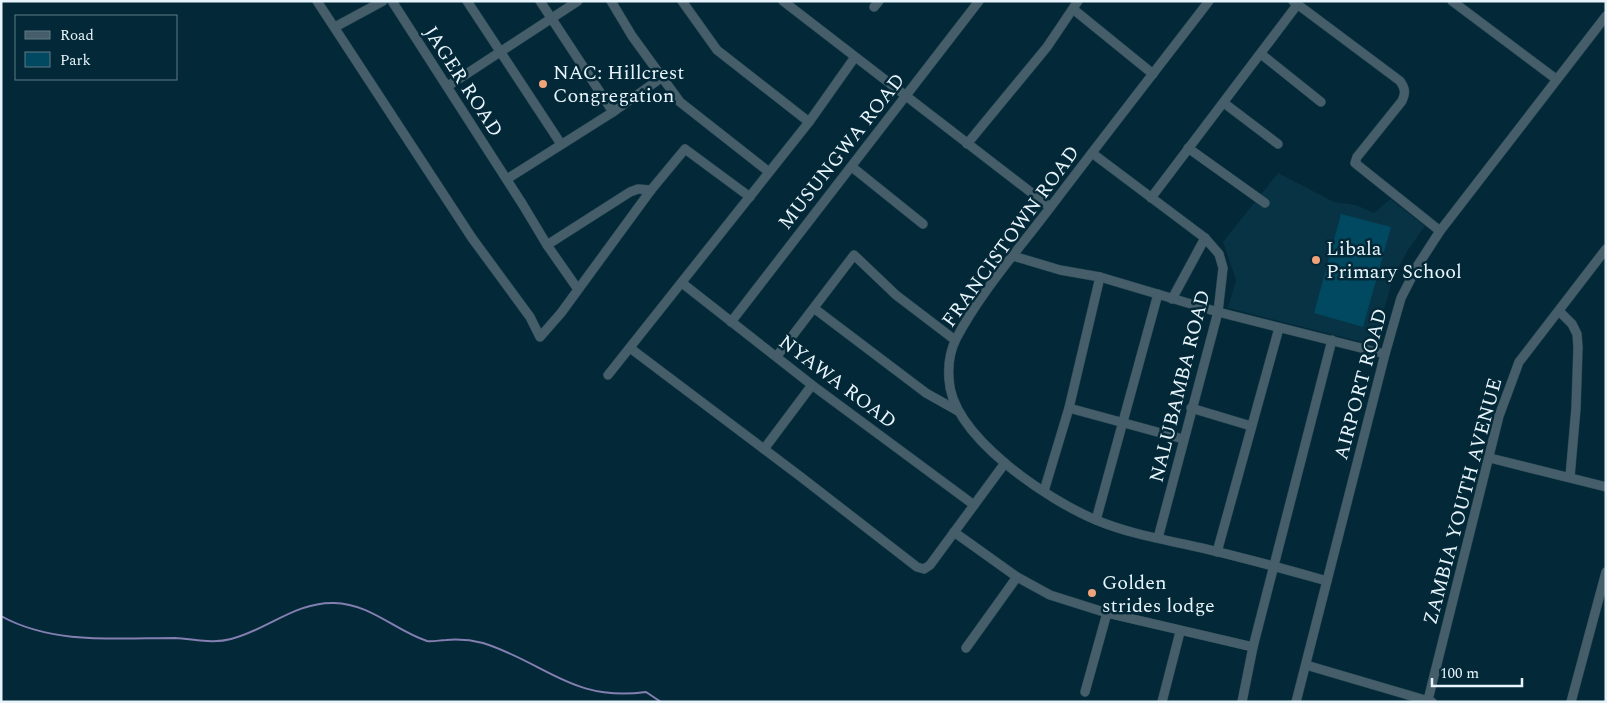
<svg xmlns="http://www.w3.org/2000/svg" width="1607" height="703" font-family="Spectral,serif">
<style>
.built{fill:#083344}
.green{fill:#014961}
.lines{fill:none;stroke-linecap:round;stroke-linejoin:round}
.stream{stroke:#837fb1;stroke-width:2}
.minor-casing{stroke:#234552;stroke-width:10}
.minor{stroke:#455e6a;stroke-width:9}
.poi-dot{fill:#f0a279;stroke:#032837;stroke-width:2}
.labels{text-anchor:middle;stroke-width:5;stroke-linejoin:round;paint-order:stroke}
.poi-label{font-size:20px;fill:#e8f4fb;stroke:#032837;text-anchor:start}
.street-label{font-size:20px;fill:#e8f4fb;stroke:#032837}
</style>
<rect width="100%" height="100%" fill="#032837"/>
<polygon class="built" points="1278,173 1334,202 1356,205 1374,213 1390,199 1425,226 1408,250 1393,278 1374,345 1228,308 1236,280 1223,242"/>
<polygon class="green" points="1341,214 1391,227 1363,327 1314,313"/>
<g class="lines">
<path class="stream" d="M1 616C53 645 118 638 175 638 194 639 213 644 231 639 267 630 295 602 334 603 371 604 394 630 427 641 433 642 440 640 446 640 458 639 471 640 483 643 546 663 572 702 646 692L661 702"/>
<defs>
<g id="minor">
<polyline points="317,1 472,238 530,317 540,337 561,313 651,190 685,149 750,197"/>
<polyline points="392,1 523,205 547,245 630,192 638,189 651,190"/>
<polyline points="467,1 561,144"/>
<polyline points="540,1 613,112"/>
<polyline points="611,1 632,36 680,102 769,172"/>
<polyline points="682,1 717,50 809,122"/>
<polyline points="783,1 1050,207"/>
<path d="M1209 1C1156 70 1102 139 1049 209 1018 250 980 293 956 339 950 351 948 366 949 379 951 436 1048 500 1096 520 1129 534 1167 540 1202 548 1244 558 1285 569 1327 581"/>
<path d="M1293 1 1400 81C1405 88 1406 93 1402 101L1357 157 1355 163 1440 231"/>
<polyline points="1452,1 1556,79"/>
<polyline points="874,7 879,1"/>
<polyline points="1073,9 1153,74"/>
<polyline points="335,27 383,1"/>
<polyline points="1261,54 1321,102"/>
<polyline points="448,86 578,1"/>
<polyline points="1224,103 1278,144"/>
<polyline points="967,144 1047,47 1078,1"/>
<polyline points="1188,148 1265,203"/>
<polyline points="1092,153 1205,238 1219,254 1223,268 1218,312 1158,538"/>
<polyline points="852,167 923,224"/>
<polyline points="507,179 613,112 661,78"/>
<polyline points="1151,198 1297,5"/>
<polyline points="547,245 577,288"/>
<polyline points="1013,256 1060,270 1100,277 1218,312 1385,354"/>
<polyline points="682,283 812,385 974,505"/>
<polyline points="1172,299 1205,238"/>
<polyline points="815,309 926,393 958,411"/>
<polyline points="1559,311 1572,324 1577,334 1578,347 1576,408 1570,477"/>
<polyline points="731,322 979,1"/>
<polyline points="630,348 801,477 917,567 924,569 930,565 1005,463"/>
<polyline points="777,356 854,255 896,295 955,340"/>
<polyline points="608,375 809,122 855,57"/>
<polyline points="1069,408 1183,439"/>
<polyline points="1191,408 1251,426"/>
<polyline points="764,449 812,385"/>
<polyline points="1490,458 1606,487"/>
<polyline points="1044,491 1069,408 1100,277"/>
<polyline points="1096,520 1158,294"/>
<polyline points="954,532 1017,577 1050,595 1107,613 1253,647"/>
<polyline points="1217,552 1279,328"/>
<polyline points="966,648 1017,577"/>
<polyline points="1306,665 1432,702"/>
<polyline points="1085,692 1107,613"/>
<polyline points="1428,700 1499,416 1519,362 1606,249"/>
<polyline points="1162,702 1180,632"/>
<polyline points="1242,702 1253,647 1332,340"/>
<polyline points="1296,702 1385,354 1401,298 1418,265 1440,231 1606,16"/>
<polyline points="1571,702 1606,572"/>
</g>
</defs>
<use href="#minor" class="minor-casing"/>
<use href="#minor" class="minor"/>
</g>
<g class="poi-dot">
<circle cx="543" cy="84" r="5"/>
<circle cx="1316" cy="260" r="5"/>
<circle cx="1092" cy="593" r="5"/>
</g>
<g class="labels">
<g class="poi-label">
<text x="553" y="79">NAC: Hillcrest<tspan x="553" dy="23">Congregation</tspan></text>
<text x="1326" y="255">Libala<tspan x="1326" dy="23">Primary School</tspan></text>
<text x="1102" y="589">Golden<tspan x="1102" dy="23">strides lodge</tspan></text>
</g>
<g class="street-label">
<text transform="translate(464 81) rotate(57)" y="7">JAGER ROAD</text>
<text transform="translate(841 151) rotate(-52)" y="7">MUSUNGWA ROAD</text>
<text transform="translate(1010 236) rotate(-54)" y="7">FRANCISTOWN ROAD</text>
<text transform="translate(838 381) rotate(37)" y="7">NYAWA ROAD</text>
<text transform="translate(1360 384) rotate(-75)" y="7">AIRPORT ROAD</text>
<text transform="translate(1179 386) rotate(-76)" y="7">NALUBAMBA ROAD</text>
<text transform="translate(1462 501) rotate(-75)" y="7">ZAMBIA YOUTH AVENUE</text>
</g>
</g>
<rect width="1607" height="703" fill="none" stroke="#e8f4fb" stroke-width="5"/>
<rect x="15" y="15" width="162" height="65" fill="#032837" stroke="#5f7a85"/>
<rect x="25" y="31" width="25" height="8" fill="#455e6a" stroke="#5f7a85"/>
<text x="60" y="40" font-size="15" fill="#e8f4fb">Road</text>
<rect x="25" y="52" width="25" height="15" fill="#014961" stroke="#5f7a85"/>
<text x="60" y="65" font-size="15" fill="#e8f4fb">Park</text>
<path d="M1432 678v8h90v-8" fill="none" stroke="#e8f4fb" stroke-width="2.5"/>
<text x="1440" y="678" font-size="15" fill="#e8f4fb" stroke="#032837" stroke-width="4" paint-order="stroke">100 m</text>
</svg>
